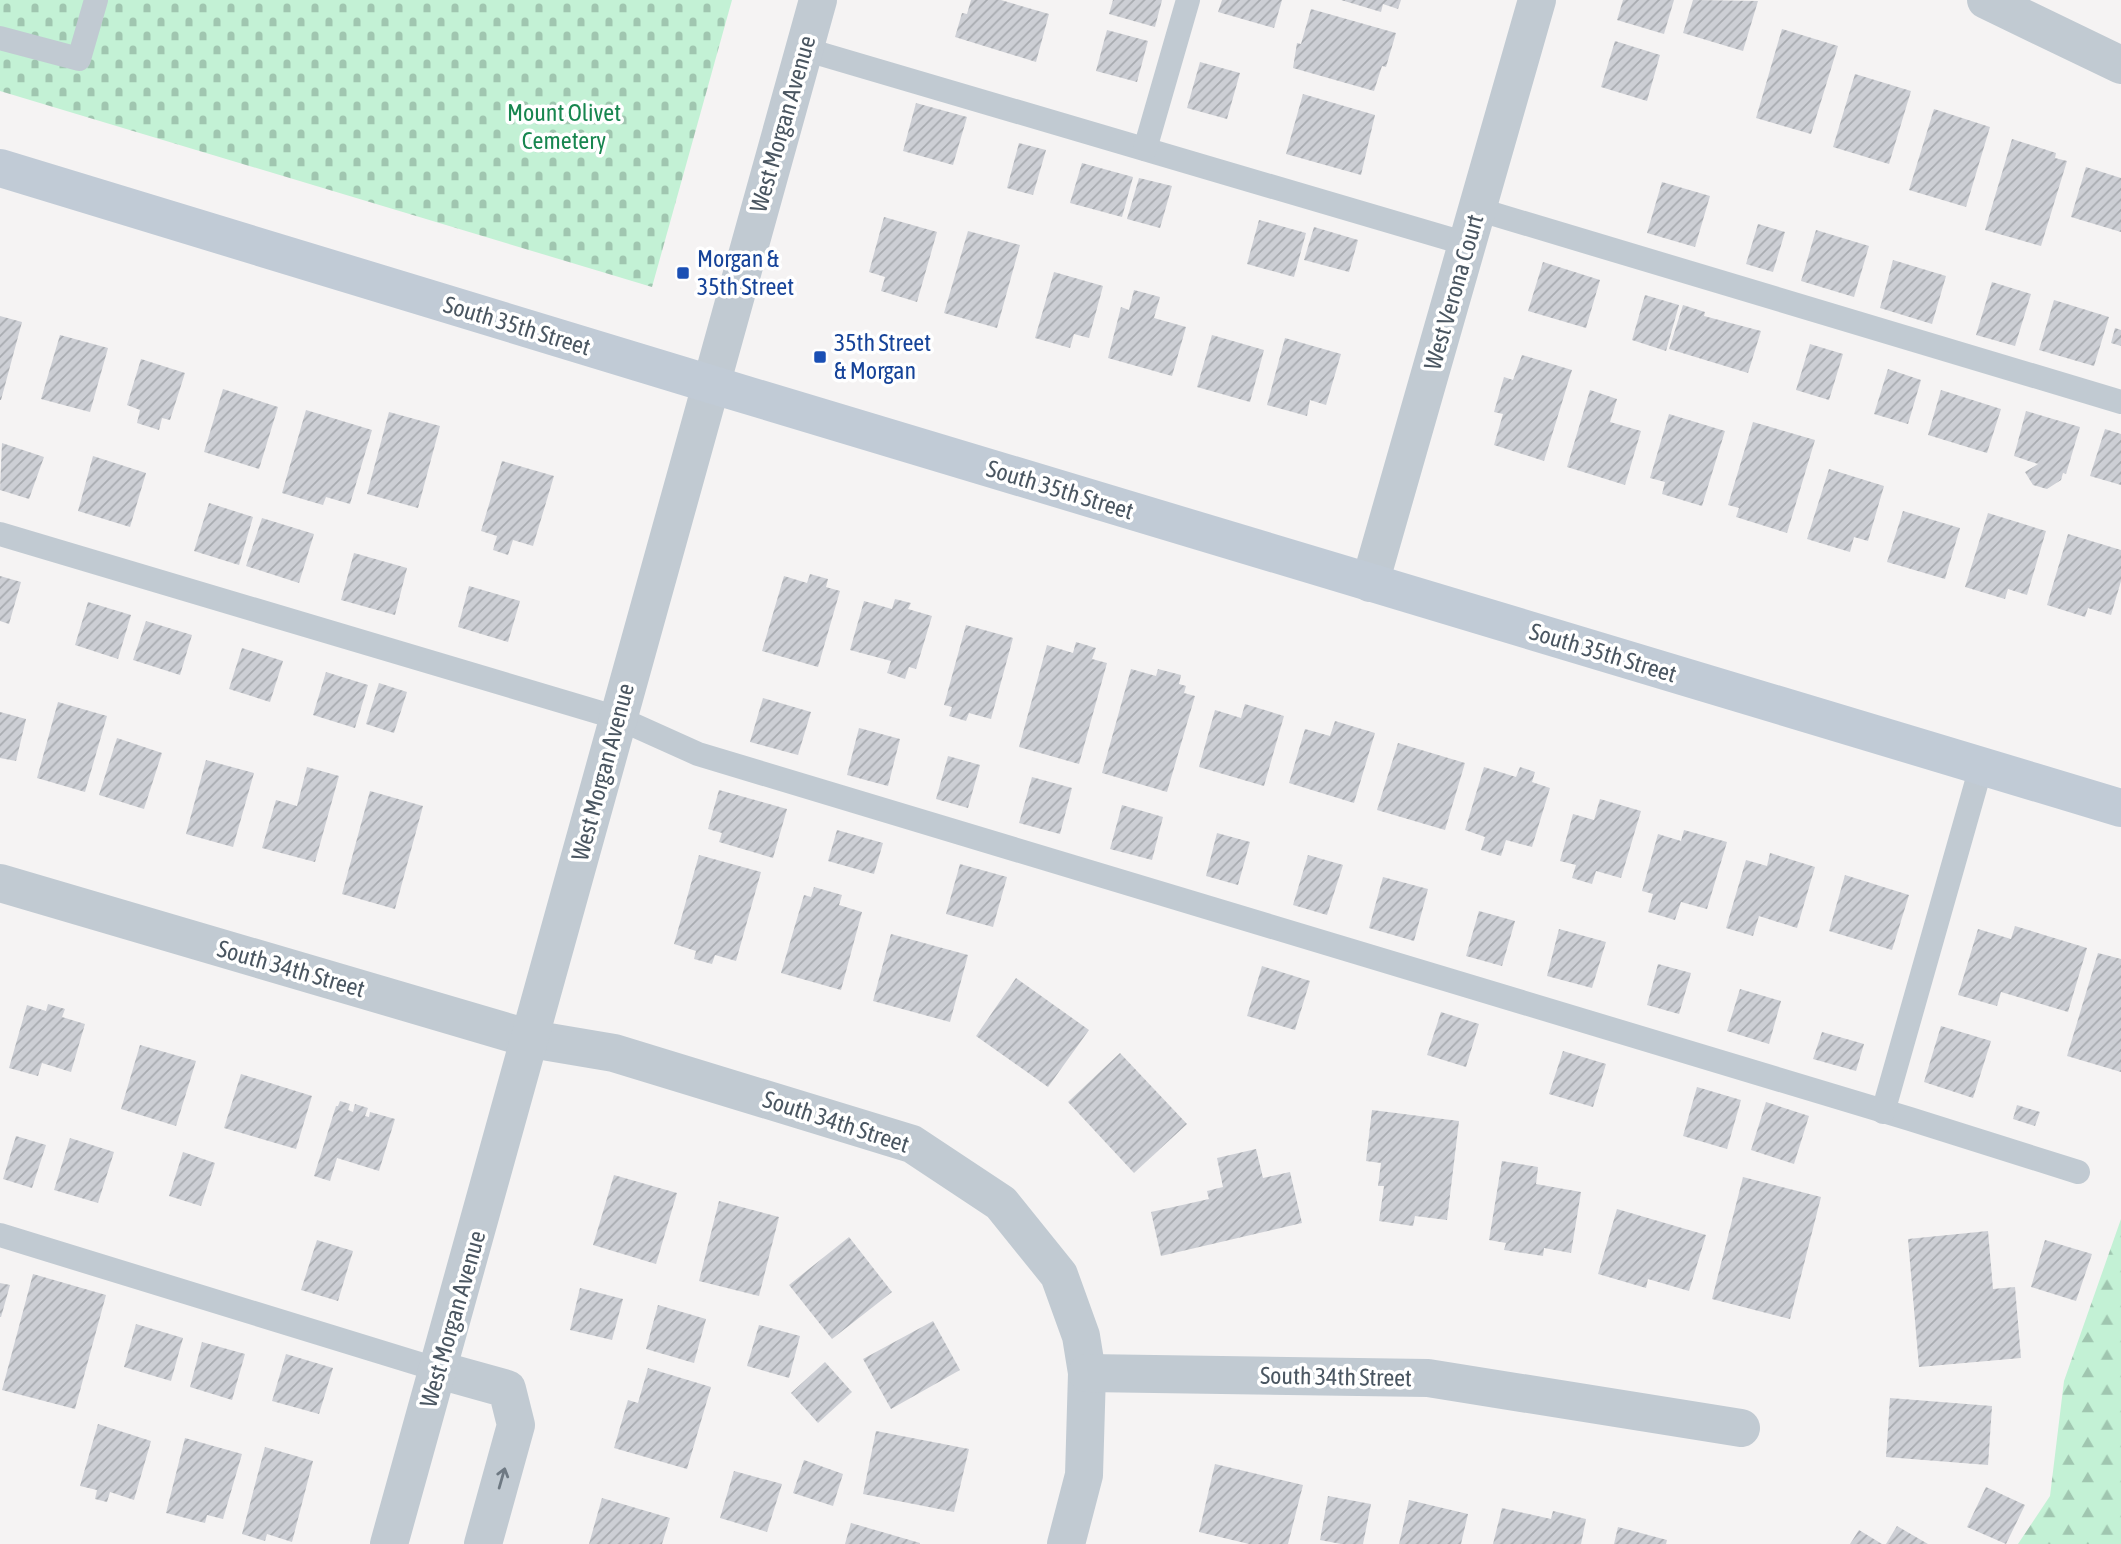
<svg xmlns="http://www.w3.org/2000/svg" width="2121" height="1544" font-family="'Asap Condensed',sans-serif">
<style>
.forest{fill:url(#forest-firs)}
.cemetery{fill:url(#cemetery-stones)}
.building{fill:url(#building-hatch)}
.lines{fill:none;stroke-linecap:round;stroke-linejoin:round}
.service{stroke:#c1cad2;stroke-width:24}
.minor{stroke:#c1cad2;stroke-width:38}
.tertiary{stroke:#c1cad2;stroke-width:38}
.secondary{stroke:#c1cbd6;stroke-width:38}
.oneway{stroke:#6e7983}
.transit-dot{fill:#1a4fb4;stroke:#fff;stroke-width:2.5}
.labels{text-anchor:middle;stroke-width:7;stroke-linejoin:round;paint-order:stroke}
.park-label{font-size:24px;fill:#17864f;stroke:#fff}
.street-label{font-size:24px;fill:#4a5661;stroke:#fff}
.transit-label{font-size:24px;fill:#164399;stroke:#fff;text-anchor:start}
</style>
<defs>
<pattern id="forest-firs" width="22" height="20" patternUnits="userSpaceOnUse" patternTransform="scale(1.75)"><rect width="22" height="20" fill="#c3f1d5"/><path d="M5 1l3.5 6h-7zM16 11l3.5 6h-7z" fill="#a0c6b0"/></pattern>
<pattern id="cemetery-stones" width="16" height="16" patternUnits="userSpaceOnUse" patternTransform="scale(1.75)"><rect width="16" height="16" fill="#c3f1d5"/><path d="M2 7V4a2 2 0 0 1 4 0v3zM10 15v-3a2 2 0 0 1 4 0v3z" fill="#a0c6b0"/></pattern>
<pattern id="building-hatch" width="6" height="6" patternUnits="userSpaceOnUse" patternTransform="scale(1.75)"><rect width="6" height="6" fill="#cdcfd5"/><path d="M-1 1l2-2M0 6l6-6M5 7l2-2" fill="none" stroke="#a8abb0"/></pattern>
</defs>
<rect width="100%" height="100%" fill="#f5f3f3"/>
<polygon class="forest" points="2121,1219 2121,1544 2018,1544 2050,1496 2064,1381"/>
<polygon class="cemetery" points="0,0 732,0 652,287 0,91"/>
<g class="building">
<polygon points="971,0 1001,0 1049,14 1036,62 955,37 962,13 967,14"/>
<polygon points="1113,0 1162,0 1155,27 1109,14"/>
<polygon points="1222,0 1282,0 1274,28 1218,12"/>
<polygon points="1341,0 1401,0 1398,9 1383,4 1381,12"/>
<polygon points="1623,0 1674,0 1664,34 1617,20"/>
<polygon points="1693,0 1758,1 1743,51 1683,33"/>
<polygon points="1311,9 1396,33 1386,67 1382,66 1374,91 1293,68 1297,43 1301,44"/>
<polygon points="1782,29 1838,46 1811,134 1756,118"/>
<polygon points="1107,30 1148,41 1137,82 1096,71"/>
<polygon points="1615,41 1660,55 1647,101 1601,87"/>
<polygon points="1200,62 1240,73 1227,119 1187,108"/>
<polygon points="1855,74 1911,91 1889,164 1833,147"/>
<polygon points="1303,94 1375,115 1361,175 1286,154"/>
<polygon points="916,103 967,117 953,165 903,151"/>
<polygon points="1934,109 1990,127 1966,207 1909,190"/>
<polygon points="2012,139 2056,153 2055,158 2067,161 2041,246 1985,230"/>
<polygon points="1019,143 1046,150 1033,195 1007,188"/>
<polygon points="1082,163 1133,177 1122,217 1070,203"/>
<polygon points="2086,167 2121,178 2121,232 2071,217"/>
<polygon points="1139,178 1172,186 1160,228 1127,219"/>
<polygon points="1662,182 1710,196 1695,247 1647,233"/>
<polygon points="884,217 937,232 917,302 881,291 885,277 869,272"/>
<polygon points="1259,220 1306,233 1294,277 1247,264"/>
<polygon points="1758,224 1785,232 1773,272 1746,264"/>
<polygon points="1314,227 1358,240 1349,272 1304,260"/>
<polygon points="1816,230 1869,246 1854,297 1801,281"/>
<polygon points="968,231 1020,245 997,328 944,313"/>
<polygon points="1893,260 1946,276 1932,324 1880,308"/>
<polygon points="1543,262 1600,280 1586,328 1528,311"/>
<polygon points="1054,272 1103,286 1089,338 1074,334 1070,348 1035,338"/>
<polygon points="1992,282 2031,294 2015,346 1976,335"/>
<polygon points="1134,290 1160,297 1154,318 1186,327 1172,376 1108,358 1121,307 1129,310"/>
<polygon points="1645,295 1679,305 1666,351 1632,340"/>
<polygon points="2054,300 2109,317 2094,366 2039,350"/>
<polygon points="1683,305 1705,312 1704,316 1761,331 1748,373 1669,349"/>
<polygon points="0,316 22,322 1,400 0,400"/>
<polygon points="2115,328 2121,330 2121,346 2111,343"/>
<polygon points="60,335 108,348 90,412 41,399"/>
<polygon points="1212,335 1264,350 1250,402 1197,387"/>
<polygon points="1285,338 1341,354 1326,405 1310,400 1307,416 1267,405"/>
<polygon points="1810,344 1843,354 1829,400 1796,390"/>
<polygon points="1522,355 1572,370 1544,461 1494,445 1503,414 1494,412 1504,377 1513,380"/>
<polygon points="141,359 185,373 170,420 162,418 159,430 137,423 140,410 127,405"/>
<polygon points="1888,369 1921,380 1908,424 1874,414"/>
<polygon points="223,389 278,407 259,469 204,452"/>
<polygon points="1590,390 1617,399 1610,422 1641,431 1625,485 1567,467"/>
<polygon points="1941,390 2001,409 1987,453 1928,435"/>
<polygon points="306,410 372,430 350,504 326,497 323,505 282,493"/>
<polygon points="2026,411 2080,427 2066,474 2063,473 2061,480 2047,489 2033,485 2025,472 2038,464 2014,456"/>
<polygon points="389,412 440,426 418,508 367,494"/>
<polygon points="1669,414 1725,431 1702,506 1662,494 1665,482 1650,478"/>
<polygon points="1753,422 1815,440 1787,533 1736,517 1739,508 1728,505"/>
<polygon points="2105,429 2121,434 2121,485 2090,476"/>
<polygon points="2,443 44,457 29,499 0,490"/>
<polygon points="93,456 146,473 130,527 78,511"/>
<polygon points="502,461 554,476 533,546 513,540 508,555 493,550 497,536 481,531"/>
<polygon points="1829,469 1884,486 1868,541 1854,537 1850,552 1807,539"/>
<polygon points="209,503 253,517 239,565 194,551"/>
<polygon points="1903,511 1960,528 1945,579 1887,562"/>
<polygon points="1988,513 2046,531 2027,595 2008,589 2005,599 1965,587"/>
<polygon points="262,518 314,534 299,583 246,566"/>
<polygon points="2068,534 2121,550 2121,581 2111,615 2088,608 2085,617 2047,605"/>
<polygon points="354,553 407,568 395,615 341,600"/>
<polygon points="810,574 828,579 826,587 840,591 818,667 762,651 784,576 807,583"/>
<polygon points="0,576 21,582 9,624 0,621"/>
<polygon points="469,586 520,601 508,642 458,627"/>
<polygon points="895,599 911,603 908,609 932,616 916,669 909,667 905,679 887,673 891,661 850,650 864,601 892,609"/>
<polygon points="88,602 131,615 118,659 75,645"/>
<polygon points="146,621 192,635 180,675 133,660"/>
<polygon points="966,625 1013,638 991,719 969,713 966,721 949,716 952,707 944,705"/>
<polygon points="1076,642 1096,648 1092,659 1107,663 1079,764 1019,747 1047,645 1073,653"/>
<polygon points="242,648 283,661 270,702 229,689"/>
<polygon points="1131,669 1156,676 1158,669 1181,675 1179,684 1186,686 1184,693 1195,696 1167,792 1102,773"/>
<polygon points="326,672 368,685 355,728 313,715"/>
<polygon points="379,683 407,692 394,733 366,724"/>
<polygon points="763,698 811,712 798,755 750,742"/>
<polygon points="58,702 107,716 85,792 37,778"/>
<polygon points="1245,704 1284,716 1264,786 1199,767 1215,710 1241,718"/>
<polygon points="0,712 26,719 16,761 0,758"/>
<polygon points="1335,721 1375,733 1354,803 1289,783 1305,729 1330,736"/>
<polygon points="859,728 900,739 888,786 847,775"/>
<polygon points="117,738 162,753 144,809 99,795"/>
<polygon points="1398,743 1465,763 1445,830 1377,810"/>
<polygon points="948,756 980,765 968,808 936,799"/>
<polygon points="206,760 254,773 233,847 186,834"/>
<polygon points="307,767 339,776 315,862 262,848 276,800 297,806"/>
<polygon points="1484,767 1516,777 1520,767 1535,772 1532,782 1550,788 1532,847 1506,840 1501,856 1481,850 1485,837 1465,830"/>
<polygon points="1032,777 1072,788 1060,834 1019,823"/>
<polygon points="719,790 787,809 773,858 719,842 722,833 708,829"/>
<polygon points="370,791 423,806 395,909 342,894"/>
<polygon points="1600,799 1641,811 1621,878 1596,871 1592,884 1572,878 1576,865 1560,861 1573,814 1594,820"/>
<polygon points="1122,805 1163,817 1152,860 1110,849"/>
<polygon points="837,830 883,843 874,874 828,861"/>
<polygon points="1684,830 1727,842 1707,909 1681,902 1675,920 1648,912 1653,894 1642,891 1658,834 1681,841"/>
<polygon points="1217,833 1250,842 1238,885 1206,876"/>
<polygon points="1770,853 1815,867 1797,928 1759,916 1753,936 1726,928 1746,860 1767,866"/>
<polygon points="699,855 761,872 736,961 715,955 712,964 694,959 696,951 674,944"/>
<polygon points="1308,855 1343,865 1327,915 1293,905"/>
<polygon points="960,864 1007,877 993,927 946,914"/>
<polygon points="1845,875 1909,895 1892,950 1829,931"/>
<polygon points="1383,877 1428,889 1414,941 1369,928"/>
<polygon points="814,887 842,895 839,905 862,912 841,990 781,973 804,895 811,897"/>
<polygon points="1479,911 1515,921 1502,966 1466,956"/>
<polygon points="2015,926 2087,948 2068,1012 2001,992 1997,1006 1958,995 1978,929 2011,939"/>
<polygon points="1559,929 1606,942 1592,988 1547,976"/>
<polygon points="891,934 968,955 950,1022 873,1001"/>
<polygon points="2098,953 2121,959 2121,1072 2067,1056"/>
<polygon points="1658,964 1691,973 1679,1014 1647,1005"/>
<polygon points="1262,966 1310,981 1295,1030 1247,1016"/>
<polygon points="1016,978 1089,1030 1048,1087 976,1036"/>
<polygon points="1740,989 1781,1001 1769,1044 1727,1031"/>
<polygon points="48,1004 65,1009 62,1017 85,1024 71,1072 42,1063 38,1076 9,1068 27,1005 46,1011"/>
<polygon points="1441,1012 1479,1024 1466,1067 1427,1055"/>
<polygon points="1941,1026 1991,1041 1973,1098 1924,1082"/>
<polygon points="1822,1032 1864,1044 1856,1071 1813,1059"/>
<polygon points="140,1045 196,1061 176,1126 121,1109"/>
<polygon points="1563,1051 1606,1064 1593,1107 1549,1094"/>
<polygon points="1120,1053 1187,1124 1134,1173 1068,1102"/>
<polygon points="241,1074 312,1096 296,1149 224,1128"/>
<polygon points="1697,1087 1741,1100 1727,1149 1683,1136"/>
<polygon points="340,1101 350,1104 348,1110 353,1112 355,1104 368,1108 365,1116 369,1117 370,1112 395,1119 379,1171 337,1158 330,1181 314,1176 336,1106 338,1106"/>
<polygon points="1766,1102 1809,1116 1794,1164 1751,1150"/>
<polygon points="2017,1105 2040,1112 2035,1126 2013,1119"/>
<polygon points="1372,1110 1459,1121 1447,1220 1415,1216 1413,1226 1379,1221 1384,1186 1378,1186 1381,1163 1366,1161"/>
<polygon points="16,1136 46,1145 32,1188 3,1179"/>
<polygon points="70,1138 114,1152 98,1203 54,1190"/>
<polygon points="1256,1149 1263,1178 1290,1172 1302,1223 1161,1256 1151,1212 1209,1199 1207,1191 1223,1187 1217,1158"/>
<polygon points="183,1152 215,1163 201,1206 169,1196"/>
<polygon points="1502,1161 1538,1167 1536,1184 1581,1192 1571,1253 1544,1248 1543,1256 1504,1250 1506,1243 1489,1240"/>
<polygon points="614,1175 677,1193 656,1264 593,1245"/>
<polygon points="1743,1177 1821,1197 1790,1319 1712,1299"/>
<polygon points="719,1201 779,1217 759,1296 699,1281"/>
<polygon points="1617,1209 1706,1235 1689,1291 1648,1279 1646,1288 1598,1274"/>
<polygon points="1988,1231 1993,1289 2015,1287 2021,1358 1919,1367 1908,1239"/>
<polygon points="849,1237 892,1292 832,1339 789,1285"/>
<polygon points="317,1240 353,1251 338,1301 301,1290"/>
<polygon points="2045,1240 2092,1254 2076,1301 2031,1287"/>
<polygon points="33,1274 106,1295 75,1409 2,1390"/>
<polygon points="0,1283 10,1285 1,1317 0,1317"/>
<polygon points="580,1288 623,1299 612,1340 570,1330"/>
<polygon points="658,1305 706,1319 694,1363 646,1349"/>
<polygon points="933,1321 960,1370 891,1409 863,1359"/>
<polygon points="136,1324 183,1338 171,1381 124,1367"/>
<polygon points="759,1325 800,1336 789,1378 747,1366"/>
<polygon points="202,1342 245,1354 232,1400 190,1387"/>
<polygon points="286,1354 333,1368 319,1414 272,1401"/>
<polygon points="825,1362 852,1392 818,1423 791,1393"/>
<polygon points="648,1368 711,1387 687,1469 614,1448 628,1400 638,1403"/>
<polygon points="1890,1398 1992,1406 1988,1465 1886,1457"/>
<polygon points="98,1424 151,1441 134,1500 110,1492 107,1502 95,1499 97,1490 80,1486"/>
<polygon points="876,1431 969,1449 954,1512 863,1494"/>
<polygon points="185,1438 242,1454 223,1519 207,1515 205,1523 166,1513"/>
<polygon points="265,1447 313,1461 292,1542 267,1534 265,1541 242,1534"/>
<polygon points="804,1460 843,1474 833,1506 793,1493"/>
<polygon points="1215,1464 1303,1485 1288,1544 1249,1544 1199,1532"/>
<polygon points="734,1471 782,1484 767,1532 720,1518"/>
<polygon points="1986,1487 2025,1505 2006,1544 1967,1527"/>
<polygon points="1328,1496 1371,1504 1363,1544 1341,1544 1320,1540"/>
<polygon points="602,1498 670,1518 662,1544 589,1544"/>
<polygon points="1409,1500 1468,1514 1461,1544 1399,1544"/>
<polygon points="1502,1508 1551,1519 1553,1511 1586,1519 1581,1544 1493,1544"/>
<polygon points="851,1523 920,1543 920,1544 845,1544"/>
<polygon points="1897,1526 1928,1544 1886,1544"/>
<polygon points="1618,1527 1667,1540 1666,1544 1614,1544"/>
<polygon points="1859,1530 1882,1544 1850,1544"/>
</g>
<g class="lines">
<g class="service">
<polyline points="0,38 79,59 96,0"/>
<polyline points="804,49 1467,244"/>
<polyline points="1145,149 1188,0"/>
<polyline points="1477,209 2121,402"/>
<polyline points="0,534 618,718 698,754 1910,1119 2078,1172"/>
<polyline points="1883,1112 1981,767"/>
<polyline points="0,1235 439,1370"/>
</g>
<g class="minor">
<polyline points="1986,0 2121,65"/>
<polyline points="1370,583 1537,0"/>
<polyline points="0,883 531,1039 614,1053 912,1144 1001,1203 1059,1275 1081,1336 1087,1373 1084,1475 1066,1544"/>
<polyline points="439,1370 507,1389 516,1425 483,1544"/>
<polyline points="1087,1373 1428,1378 1741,1428"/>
</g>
<path class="tertiary" d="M389 1544C535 1030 673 514 818 0"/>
<polyline class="secondary" points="0,168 710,384 2121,808"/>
</g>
<defs><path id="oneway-shaft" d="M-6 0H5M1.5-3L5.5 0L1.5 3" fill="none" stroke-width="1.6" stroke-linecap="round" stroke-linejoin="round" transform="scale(1.75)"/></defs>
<use class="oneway" href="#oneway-shaft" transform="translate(502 1478) rotate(-74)"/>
<g class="transit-dot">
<rect x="676" y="266" width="14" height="14" rx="3.5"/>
<rect x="813" y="350" width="14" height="14" rx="3.5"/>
</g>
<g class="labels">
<g class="park-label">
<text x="564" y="121">Mount Olivet<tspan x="564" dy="28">Cemetery</tspan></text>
</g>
<g class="street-label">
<text transform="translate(783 124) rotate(-74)" y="8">West Morgan Avenue</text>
<text transform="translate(1454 292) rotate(-74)" y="8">West Verona Court</text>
<text transform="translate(517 326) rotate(17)" y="8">South 35th Street</text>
<text transform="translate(1060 490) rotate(17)" y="8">South 35th Street</text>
<text transform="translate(1603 653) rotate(17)" y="8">South 35th Street</text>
<text transform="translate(603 772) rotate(-75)" y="8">West Morgan Avenue</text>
<text transform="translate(291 969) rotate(16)" y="8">South 34th Street</text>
<text transform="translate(836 1122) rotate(18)" y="8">South 34th Street</text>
<text transform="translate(453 1319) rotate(-74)" y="8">West Morgan Avenue</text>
<text transform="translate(1336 1377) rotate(1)" y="8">South 34th Street</text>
</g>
<g class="transit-label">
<text x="697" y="267">Morgan &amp;<tspan x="697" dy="28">35th Street</tspan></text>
<text x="834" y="351">35th Street<tspan x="834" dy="28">&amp; Morgan</tspan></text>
</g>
</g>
</svg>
